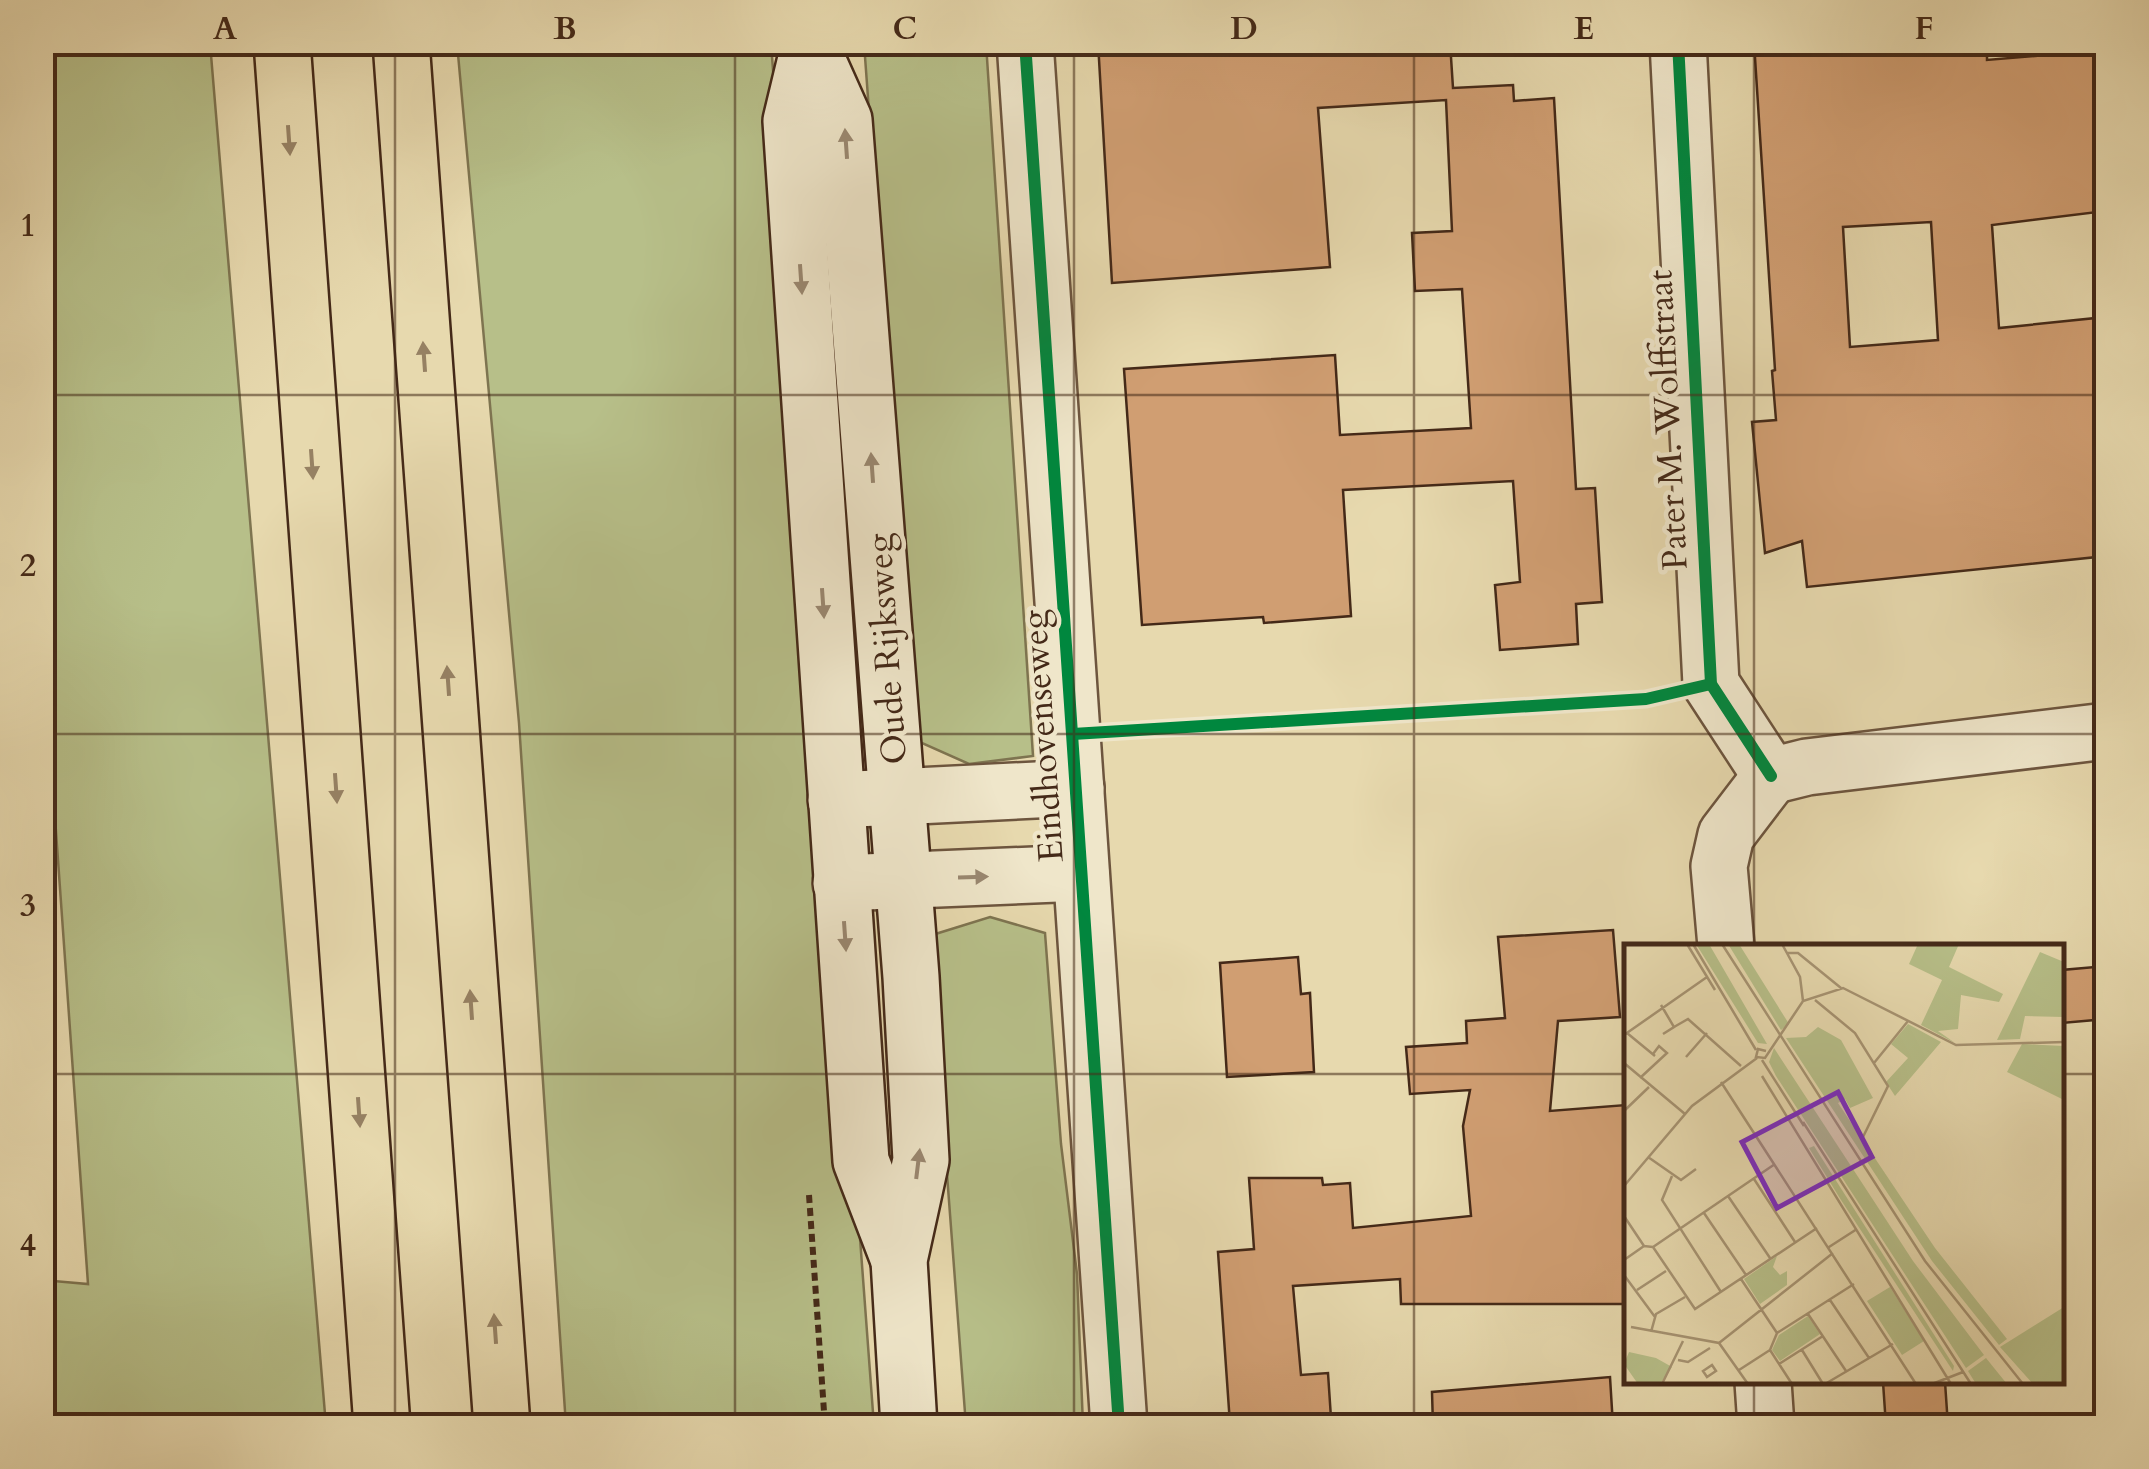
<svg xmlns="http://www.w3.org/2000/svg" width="2149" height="1469" font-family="Cardo,serif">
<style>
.green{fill:#b7bf89;stroke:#7e7450;stroke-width:2.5}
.building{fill:#d09e72;stroke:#442918;stroke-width:2.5;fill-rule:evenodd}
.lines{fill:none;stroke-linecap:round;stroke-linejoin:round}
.minor-casing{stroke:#6d553e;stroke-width:60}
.secondary-casing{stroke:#442918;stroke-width:60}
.motorway-casing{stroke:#442918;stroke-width:60}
.path{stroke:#442918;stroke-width:6;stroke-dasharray:8 5;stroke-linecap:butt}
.minor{stroke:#efe6ca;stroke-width:55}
.secondary{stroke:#efe6ca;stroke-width:55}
.motorway{stroke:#e7d9ae;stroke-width:55}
.cycleway-casing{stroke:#efe6ca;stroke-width:19}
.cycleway{stroke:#00873e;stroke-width:12}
.oneway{fill:#968163}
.oneway2{fill:#9a8871}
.grid{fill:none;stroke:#442918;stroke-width:2.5;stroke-opacity:0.55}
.labels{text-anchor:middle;stroke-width:9;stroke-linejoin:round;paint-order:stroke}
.street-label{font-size:35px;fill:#442918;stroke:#efe6ca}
.inset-road{fill:none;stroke:#a69372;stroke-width:2.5}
.view{fill:#7b2cbf;fill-opacity:0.15;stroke:#7b2cbf;stroke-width:5}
.inset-edge{fill:none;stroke:#442918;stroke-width:5}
.neatline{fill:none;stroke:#442918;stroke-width:4}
.grid-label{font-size:32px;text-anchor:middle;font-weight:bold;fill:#442918}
</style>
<rect width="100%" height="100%" fill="#e7d9ae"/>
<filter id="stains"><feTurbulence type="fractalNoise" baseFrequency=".002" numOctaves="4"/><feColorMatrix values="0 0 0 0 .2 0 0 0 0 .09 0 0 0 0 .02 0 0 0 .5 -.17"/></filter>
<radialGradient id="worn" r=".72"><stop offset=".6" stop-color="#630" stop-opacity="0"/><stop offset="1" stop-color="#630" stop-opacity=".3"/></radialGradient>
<g class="green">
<polygon points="42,43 210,43 326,1426 43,1426 43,1280 88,1284 43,648"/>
<polygon points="457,43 771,43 874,1426 566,1426 519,723"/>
<polygon points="864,43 986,43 1033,756 969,764 915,740"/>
<polygon points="990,917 1045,933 1061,1144 1077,1274 1083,1426 966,1426 929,936"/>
</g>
<g class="building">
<polygon points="1098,42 1450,42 1453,88 1513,85 1514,101 1554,98 1576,489 1595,488 1602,602 1576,604 1578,644 1500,650 1495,585 1520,582 1513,481 1343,490 1351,616 1264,623 1263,617 1142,625 1124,369 1335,355 1340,435 1471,428 1462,289 1415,291 1412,233 1452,231 1446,100 1318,108 1330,267 1112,283"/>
<path d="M1754 42H1971V55H1987V60L2106 50V211L1992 225 1999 328 2106 317V556L1807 587 1802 541 1765 553 1752 422 1776 420 1772 371 1775 370ZM1931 222 1938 340 1850 347 1843 227Z"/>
<polygon points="1613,930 1620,1017 1558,1021 1550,1111 1626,1105 1626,1304 1401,1304 1400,1279 1293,1286 1301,1375 1328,1373 1331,1418 1230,1424 1218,1252 1254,1249 1249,1178 1322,1178 1323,1185 1350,1183 1353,1228 1471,1216 1463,1126 1470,1090 1410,1094 1406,1047 1467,1043 1466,1021 1505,1018 1498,937"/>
<polygon points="1298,957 1301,994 1310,993 1314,1072 1227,1077 1220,963"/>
<polygon points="2106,966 2106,1019 2062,1023 2062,970"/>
<polygon points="1610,1377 1613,1426 1433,1426 1432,1392"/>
<polygon points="1883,1382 1945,1382 1948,1426 1886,1426"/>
</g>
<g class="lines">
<defs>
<g id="minor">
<polyline points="1025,42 1119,1426"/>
<polyline points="1678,42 1711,684 1771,776"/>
<polyline points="1771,776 1807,767 2106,731"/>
<polyline points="836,800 1076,788"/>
<polyline points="841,883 1081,873"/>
<polyline points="1726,946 1719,866 1726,835 1771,776"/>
<polyline points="1763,1382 1766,1426"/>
</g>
<g id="secondary">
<polyline points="810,42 791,121 861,1161 899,1260"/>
<polyline points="810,44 844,120 911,977 921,1160 899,1260 909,1426"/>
</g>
<g id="motorway">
<polyline points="282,42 382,1426"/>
<polyline points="401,42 502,1426"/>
</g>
</defs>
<use href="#minor" class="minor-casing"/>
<use href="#secondary" class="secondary-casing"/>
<use href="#motorway" class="motorway-casing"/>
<polyline class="path" points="809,1195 825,1426"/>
<use href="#minor" class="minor"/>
<use href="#secondary" class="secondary"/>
<use href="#motorway" class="motorway"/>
<defs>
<g id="cycleway">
<polyline points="1025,42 1119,1426"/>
<polyline points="1678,42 1711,684 1771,776"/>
<polyline points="1073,734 1646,699 1711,684"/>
</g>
</defs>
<use href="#cycleway" class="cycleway-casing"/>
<use href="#cycleway" class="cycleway"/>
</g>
<defs><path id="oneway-solid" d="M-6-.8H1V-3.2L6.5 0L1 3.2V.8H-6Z" transform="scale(2.5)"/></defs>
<g class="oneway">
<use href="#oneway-solid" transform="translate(289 140) rotate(86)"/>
<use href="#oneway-solid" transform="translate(424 357) rotate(-94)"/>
<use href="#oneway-solid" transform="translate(312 464) rotate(86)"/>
<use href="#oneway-solid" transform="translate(448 681) rotate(-94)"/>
<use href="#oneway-solid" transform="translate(336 788) rotate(86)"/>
<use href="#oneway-solid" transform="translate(471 1005) rotate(-94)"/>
<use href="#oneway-solid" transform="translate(359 1112) rotate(86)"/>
<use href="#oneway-solid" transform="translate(495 1329) rotate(-94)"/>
</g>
<g class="oneway2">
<use href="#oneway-solid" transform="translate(846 144) rotate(-94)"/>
<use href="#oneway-solid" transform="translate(801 279) rotate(86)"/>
<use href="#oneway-solid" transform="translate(872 468) rotate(-94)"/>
<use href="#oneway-solid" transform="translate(823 603) rotate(86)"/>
<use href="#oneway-solid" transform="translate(973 877) rotate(-2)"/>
<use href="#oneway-solid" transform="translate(845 936) rotate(86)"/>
<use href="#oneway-solid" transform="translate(918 1164) rotate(-83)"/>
</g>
<path class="grid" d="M395 42V1426M735 42V1426M1074 42V1426M1414 42V1426M1754 42V946M42 395H2106M42 734H2106M42 1074H1626M2062 1074H2106M1754 1382V1426"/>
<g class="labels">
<g class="street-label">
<text transform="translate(1667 420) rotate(-93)" y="12">Pater M. Wolffstraat</text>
<text transform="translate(886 649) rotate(-94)" y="12">Oude Rijksweg</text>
<text transform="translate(1042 736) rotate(-94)" y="12">Eindhovenseweg</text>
</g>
</g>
<g transform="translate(1624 944)">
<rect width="440" height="440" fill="#e7d9ae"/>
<path d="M72 0H85L143 100 134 99ZM104 0H115L165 80 157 86ZM294 0H335L325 23 379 50 375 58 337 51 334 85 314 87 331 99 297 81 318 36 285 20ZM416 8 440 18V73L401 72 396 95 373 96ZM284 80 317 98 271 152 262 138 284 114 267 100ZM194 83 217 96 249 154 226 164 221 155 214 159 311 304 383 395 375 401 308 317 162 94 182 93ZM398 100 440 102V156L383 128ZM150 104 289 317 360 411 342 424 152 132 145 118ZM190 202 330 422 329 427 217 256 185 204ZM153 312 149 323 156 331 163 327V341L136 360 120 335ZM266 343 300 397 278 411 243 357ZM440 363V440H409L376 403ZM184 372 196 390 156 417 148 406 155 391ZM5 408 32 414 48 423 36 440H14L0 420ZM362 414 383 440H352L344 427Z" fill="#b7bf89"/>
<path class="inset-road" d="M63 0 91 46M69 0 132 106M98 0 301 317 399 440M158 0 176 33 179 57M163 9H174L217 44M191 56 231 89 264 142 238 195M37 61 50 83 39 90M50 83 64 75 117 122M3 89 31 112M0 91 83 33M142 107 134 105 132 113 141 114 179 57 219 44 332 101 440 98M62 113 83 89M138 116 180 182M0 119 61 170M250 119 284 77M138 132 327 440M16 134 43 109 35 102 29 110M97 138 292 440M0 167 25 143M179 178 347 440M24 213 57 236 72 225M48 232 38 256 97 348M130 235 171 298M0 242 68 162 133 114M104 252 146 314M80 269 122 331M0 272 20 302M29 303 71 365 193 284M29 303 151 220M205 303 233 285M0 316 20 302 29 303M0 331 31 373M117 335 153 389M13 346 42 327M206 356 245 414M184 370 222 427M7 383 95 399 124 440M27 388 32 370 61 353M95 399 209 309M146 406 168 440M178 406 199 440M54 416 64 418 86 404M155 420 199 392M88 421 92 427 83 433 79 427ZM115 426 146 406 153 389 230 340M38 440 59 397M201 440 269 400M308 440 339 428"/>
<path class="view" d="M214 148 248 213 153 264 118 198Z"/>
<rect width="440" height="440" class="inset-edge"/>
</g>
<rect width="2149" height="1469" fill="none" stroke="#e7d9ae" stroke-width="110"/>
<rect x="55" y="55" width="2039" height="1359" class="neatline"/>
<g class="grid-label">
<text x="225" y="39">A</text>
<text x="565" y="39">B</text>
<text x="905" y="39">C</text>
<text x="1244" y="39">D</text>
<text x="1584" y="39">E</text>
<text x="1924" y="39">F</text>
<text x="28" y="236">1</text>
<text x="28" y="576">2</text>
<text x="28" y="916">3</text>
<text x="28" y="1256">4</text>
</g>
<rect width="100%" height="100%" filter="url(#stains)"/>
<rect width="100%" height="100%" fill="url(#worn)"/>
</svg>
